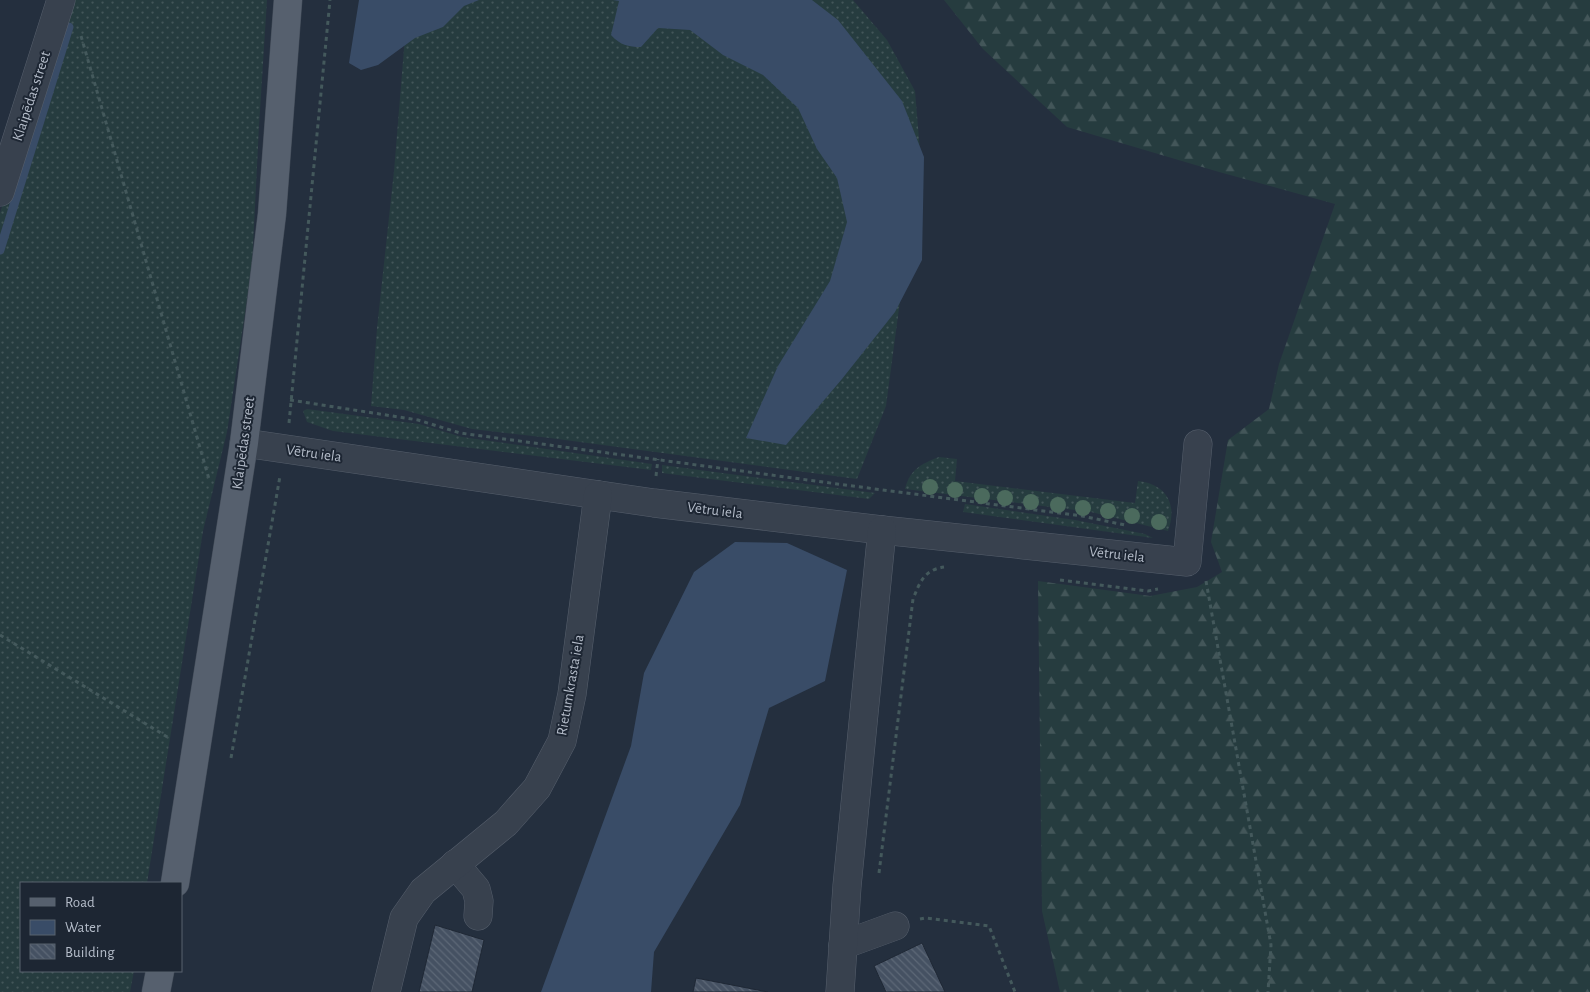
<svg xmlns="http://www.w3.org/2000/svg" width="1590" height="992" font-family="'Alegreya Sans',sans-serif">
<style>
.grass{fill:url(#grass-dots)}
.forest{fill:url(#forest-firs)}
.water{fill:#394c67}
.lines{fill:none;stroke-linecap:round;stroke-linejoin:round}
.stream{stroke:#394c67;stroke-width:9}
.building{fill:url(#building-back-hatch);stroke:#1f2835}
.minor-casing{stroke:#565f6c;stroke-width:29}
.major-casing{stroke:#414a57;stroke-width:29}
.path{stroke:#44595c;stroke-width:3;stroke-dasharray:4 4;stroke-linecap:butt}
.minor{stroke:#38414e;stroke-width:28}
.major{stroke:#56606e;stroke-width:28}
.tree{fill:#4b6a5d}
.labels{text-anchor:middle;stroke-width:4;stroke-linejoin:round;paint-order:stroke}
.street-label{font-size:15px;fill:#b4bcc9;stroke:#1d2633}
</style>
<defs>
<pattern id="grass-dots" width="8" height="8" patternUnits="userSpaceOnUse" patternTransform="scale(1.25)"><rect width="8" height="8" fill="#263c3f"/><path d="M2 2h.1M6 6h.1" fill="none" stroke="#435659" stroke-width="1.8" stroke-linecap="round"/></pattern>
<pattern id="forest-firs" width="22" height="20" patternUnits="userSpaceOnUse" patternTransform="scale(1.25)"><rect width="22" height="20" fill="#263c3f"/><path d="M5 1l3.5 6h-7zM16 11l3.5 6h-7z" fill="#435659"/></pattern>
<pattern id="building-back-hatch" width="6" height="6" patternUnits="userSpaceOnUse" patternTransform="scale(1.25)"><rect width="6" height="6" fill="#455162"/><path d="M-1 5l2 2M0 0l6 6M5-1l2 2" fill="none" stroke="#5d6877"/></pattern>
</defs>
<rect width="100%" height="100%" fill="#242f3e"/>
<g class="grass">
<polygon points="67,0 267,0 259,126 252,267 227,432 203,531 147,883 21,883 21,971 134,971 130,992 0,992 0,213"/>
<polygon points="408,0 853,0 887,40 915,91 920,151 886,406 857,479 550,438 472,429 404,410 371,406 377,328 394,171"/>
<polygon points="307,409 419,424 462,437 652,464 651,470 333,431 307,422 303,411"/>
<path d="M939 457 957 459 955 481 1135 503 1138 481C1166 484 1178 504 1168 531L1091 512 905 489C910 469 921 464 939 457Z"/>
<polygon points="662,465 875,493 869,499 662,473"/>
<polygon points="965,504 1075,520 1145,534 1153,538 963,512"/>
</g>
<polygon class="forest" points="944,0 1590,0 1590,992 1060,992 1042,911 1038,581 1150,596 1197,587 1222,572 1211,542 1228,440 1269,409 1279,364 1335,204 1219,172 1067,127 983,49"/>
<g class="water">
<polygon points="359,0 479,0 464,6 443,27 415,38 378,65 361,70 349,63"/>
<path d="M613 0H812L838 20 902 101 924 157 922 260 895 312 842 379 786 445 746 438 778 366 830 281 847 222 837 178 817 149 798 108 763 75 723 55 690 30 658 28 641 47C628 47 620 45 611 35L619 1Z"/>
<polygon points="735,542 787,543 847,570 825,681 769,708 740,805 654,952 651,992 541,992 631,746 644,673 694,572"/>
</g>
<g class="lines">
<polyline class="stream" points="0,250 69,27"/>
</g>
<g class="building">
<polygon points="435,925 484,940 472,992 419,992"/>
<polygon points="922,943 945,992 886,992 874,966"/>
<polygon points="696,978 768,992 693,992"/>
</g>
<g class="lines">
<defs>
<g id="minor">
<polyline points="0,192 61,0"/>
<polyline points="244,443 654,503 882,530 1187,562 1198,444"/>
<polyline points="455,864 476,889 479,901 478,916"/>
<polyline points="843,945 895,926"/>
<polyline points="386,992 404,918 423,891 506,823 537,788 562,741 572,694 598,495"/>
<polyline points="840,992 847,886 882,530"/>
</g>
<g id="major">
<polyline points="175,883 244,443 272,214 288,0"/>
<polyline points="156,992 160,971"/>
</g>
</defs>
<use href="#minor" class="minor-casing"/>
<use href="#major" class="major-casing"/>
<g class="path">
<polyline points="81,36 209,479"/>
<polyline points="290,400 418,420 460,433 845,485 1082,516 1125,525"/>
<polyline points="289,423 330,0"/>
<polyline points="656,476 658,459"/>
<polyline points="1060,580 1148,591 1158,589"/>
<polyline points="1206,581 1271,945 1268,992"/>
<polyline points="0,635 169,738"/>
<polyline points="231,758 280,476"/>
<path d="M879 873 913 599C920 582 924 570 944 567"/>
<polyline points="920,919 925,918 989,926 1015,992"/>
</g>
<use href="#minor" class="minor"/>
<use href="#major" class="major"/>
</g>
<g class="tree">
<circle cx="930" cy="487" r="8"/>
<circle cx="955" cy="490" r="8"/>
<circle cx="982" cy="496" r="8"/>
<circle cx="1005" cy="498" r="8"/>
<circle cx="1031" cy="502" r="8"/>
<circle cx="1058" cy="505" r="8"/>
<circle cx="1083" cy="508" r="8"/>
<circle cx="1108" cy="511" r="8"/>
<circle cx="1132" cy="516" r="8"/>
<circle cx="1159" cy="522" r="8"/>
</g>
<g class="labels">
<g class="street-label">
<text transform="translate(31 96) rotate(-72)" y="5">Klaipēdas street</text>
<text transform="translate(243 443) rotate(-82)" y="5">Klaipēdas street</text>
<text transform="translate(314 453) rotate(8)" y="5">Vētru iela</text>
<text transform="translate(715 510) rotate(7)" y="5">Vētru iela</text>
<text transform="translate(1117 554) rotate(6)" y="5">Vētru iela</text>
<text transform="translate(570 685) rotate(-80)" y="5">Rietumkrasta iela</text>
</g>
</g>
<rect x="20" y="882" width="162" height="90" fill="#1d2633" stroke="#59626f"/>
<rect x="30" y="898" width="25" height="8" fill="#56606e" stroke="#59626f"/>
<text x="65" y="907" font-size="15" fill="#b4bcc9">Road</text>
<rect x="30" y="920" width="25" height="15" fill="#394c67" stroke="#59626f"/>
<text x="65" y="932" font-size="15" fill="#b4bcc9">Water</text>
<rect x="30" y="944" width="25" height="15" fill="url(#building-back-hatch)" stroke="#59626f"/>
<text x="65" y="957" font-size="15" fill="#b4bcc9">Building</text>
</svg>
